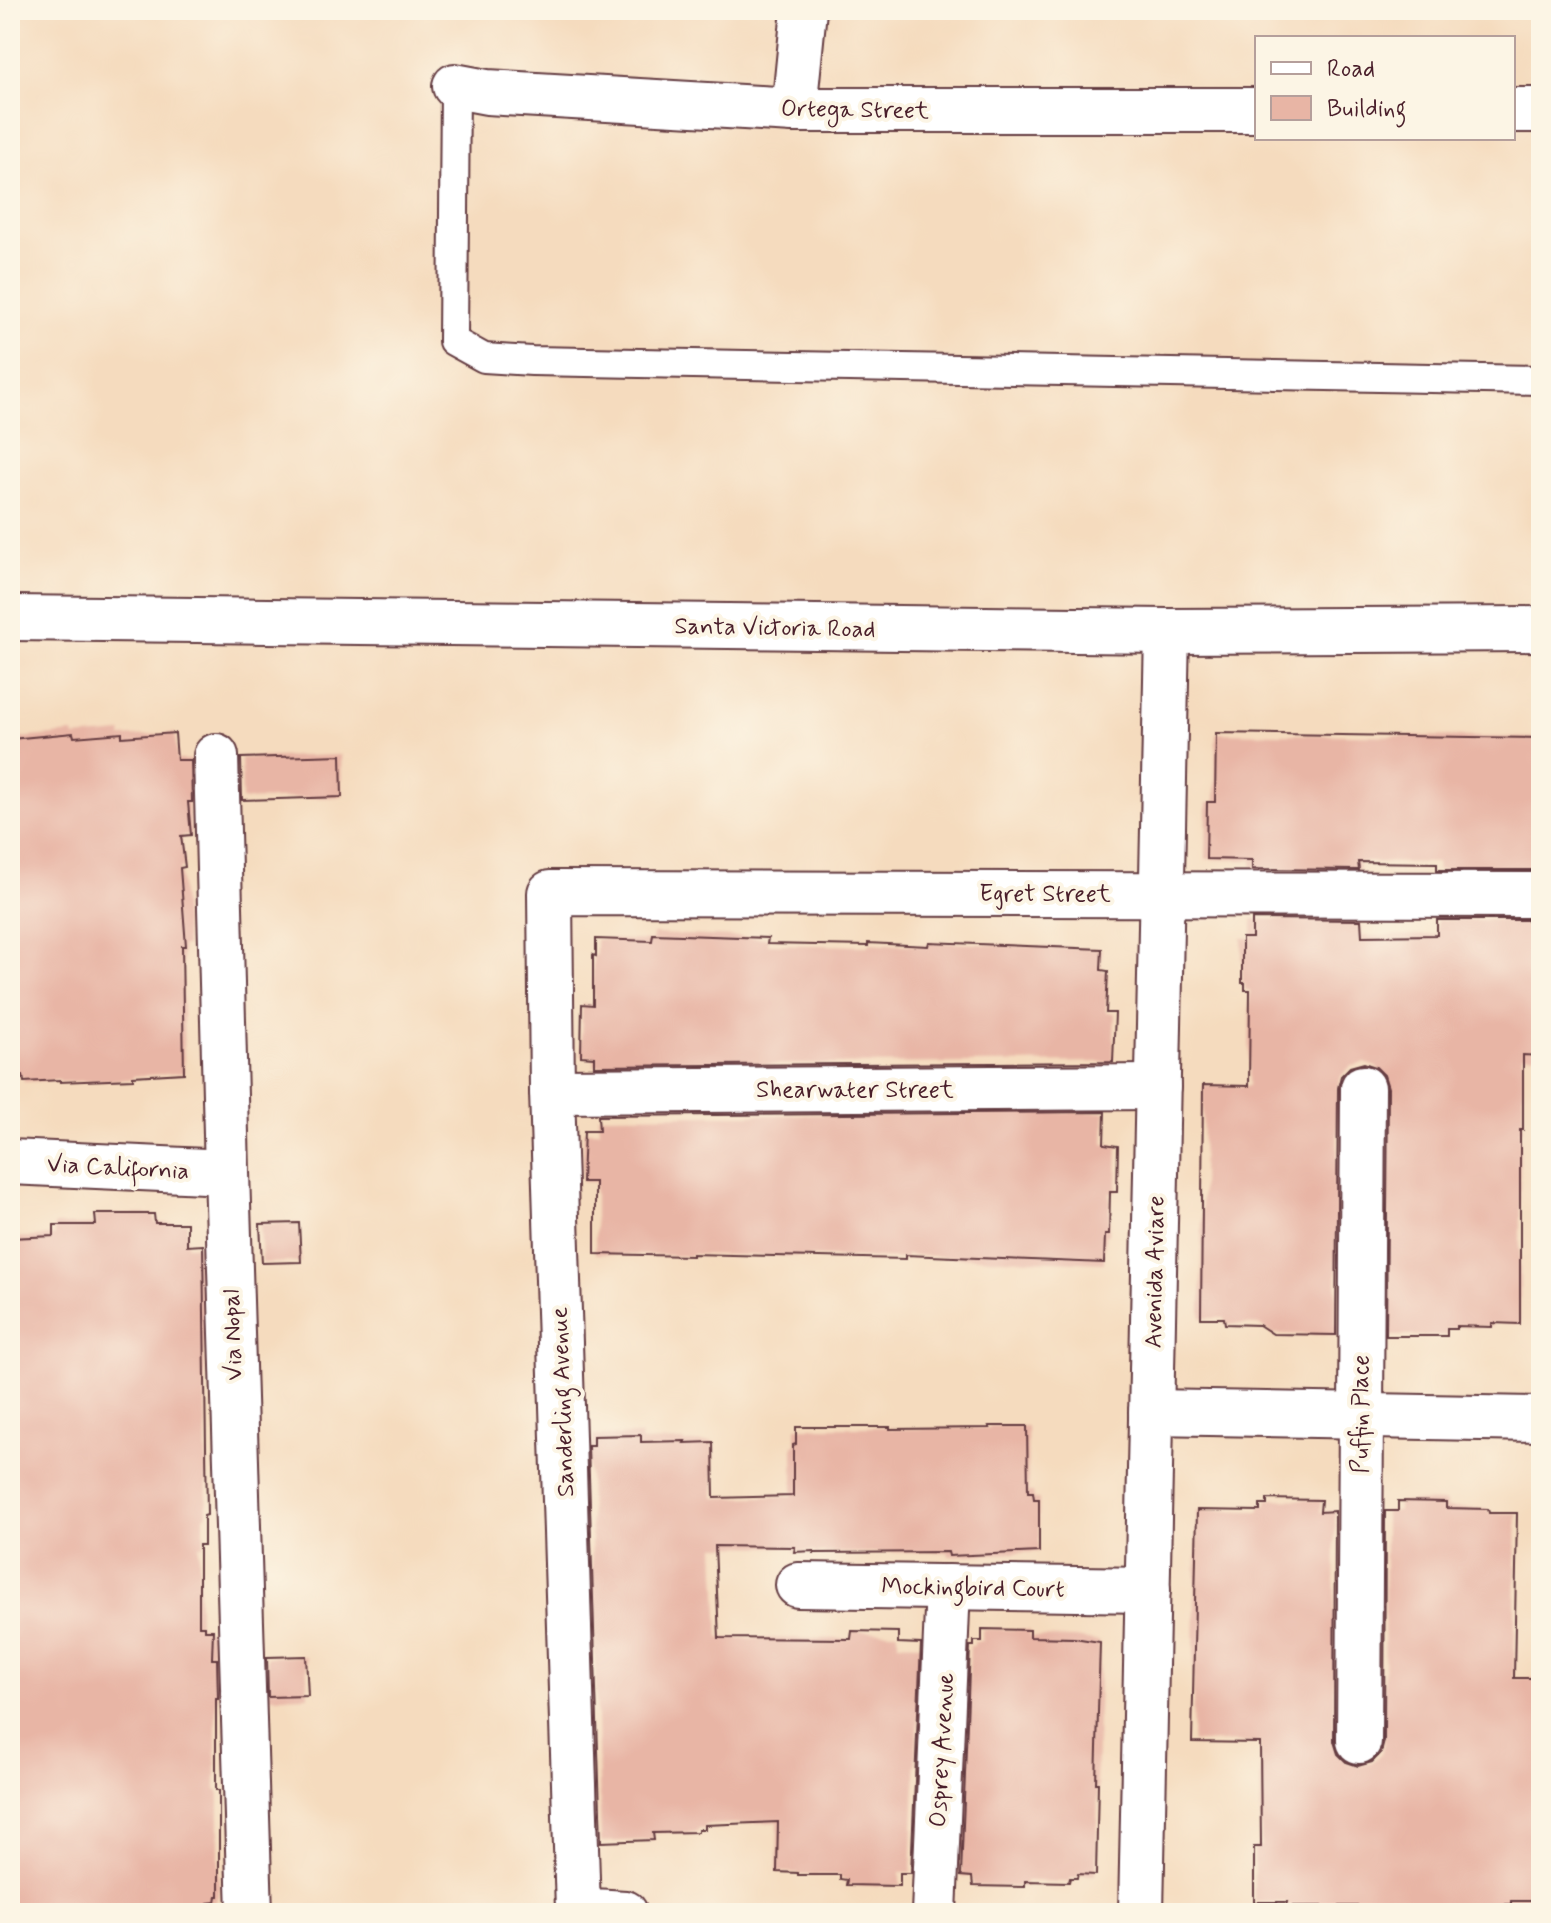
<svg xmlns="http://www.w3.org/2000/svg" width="1551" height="1923" font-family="Mynerve,sans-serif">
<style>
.building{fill:#e8b5a5}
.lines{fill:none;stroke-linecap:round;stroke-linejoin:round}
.lane-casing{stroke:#643b41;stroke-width:32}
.street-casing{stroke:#643b41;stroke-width:48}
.secondary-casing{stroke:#643b41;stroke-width:48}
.lane{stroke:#fff;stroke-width:28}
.street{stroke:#fff;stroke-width:44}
.secondary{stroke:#fff;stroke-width:44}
.labels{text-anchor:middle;stroke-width:8;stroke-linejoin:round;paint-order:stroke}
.street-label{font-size:24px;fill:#4a1f2b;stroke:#fcf5e5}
</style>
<rect width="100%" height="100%" fill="#fcf5e5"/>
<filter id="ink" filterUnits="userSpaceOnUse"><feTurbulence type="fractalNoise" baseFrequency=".0125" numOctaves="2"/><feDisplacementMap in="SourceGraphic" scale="16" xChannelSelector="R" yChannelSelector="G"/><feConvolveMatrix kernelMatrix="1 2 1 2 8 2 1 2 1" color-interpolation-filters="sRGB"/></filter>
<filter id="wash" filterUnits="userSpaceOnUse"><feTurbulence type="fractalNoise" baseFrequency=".006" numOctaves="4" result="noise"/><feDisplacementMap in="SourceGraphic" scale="32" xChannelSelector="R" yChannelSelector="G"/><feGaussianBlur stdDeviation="1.8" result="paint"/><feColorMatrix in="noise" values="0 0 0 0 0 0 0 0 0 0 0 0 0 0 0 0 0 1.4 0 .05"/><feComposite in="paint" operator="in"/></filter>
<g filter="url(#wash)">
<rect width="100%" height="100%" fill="#f5dbbe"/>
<g id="blocks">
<g class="building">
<polygon points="73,733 74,737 122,733 122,737 175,733 177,760 191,760 192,802 188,802 191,835 181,836 185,867 180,868 186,946 182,946 184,1073 133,1076 133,1079 60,1082 60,1080 24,1082 23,1075 10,1075 10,741 11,739"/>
<polygon points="1216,733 1541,738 1541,870 1437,870 1437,863 1358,862 1359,870 1252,869 1252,860 1206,859 1207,802 1215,802"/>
<polygon points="341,755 342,797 242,800 241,758"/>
<polygon points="1252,919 1361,920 1362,936 1437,935 1437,920 1541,920 1541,1056 1523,1055 1523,1130 1520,1130 1520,1324 1492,1323 1492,1327 1457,1326 1457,1329 1447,1329 1447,1336 1386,1336 1388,1088 1384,1075 1376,1067 1364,1063 1350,1067 1341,1076 1338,1088 1336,1335 1273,1334 1259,1325 1225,1324 1224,1318 1201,1318 1203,1085 1249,1086 1250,990 1245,990 1245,983 1242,983 1242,938 1252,938"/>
<polygon points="653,934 768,938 767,944 868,946 868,943 928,946 929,942 1102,949 1101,970 1108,971 1106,1013 1115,1013 1113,1062 594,1066 594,1057 581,1056 582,1004 593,1005 593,955 596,956 596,939 652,941"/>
<polygon points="1105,1112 1104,1144 1118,1146 1117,1192 1110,1192 1109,1235 1105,1235 1104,1263 906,1255 906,1259 692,1254 692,1256 595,1254 595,1182 582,1182 584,1131 599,1131 598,1116"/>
<polygon points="95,1214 154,1214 155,1223 187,1223 187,1246 203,1245 207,1515 204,1516 204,1545 199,1545 199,1626 205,1626 205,1630 213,1630 212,1659 217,1659 218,1699 216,1699 216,1790 219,1790 219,1896 217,1896 216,1902 208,1903 208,1913 10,1913 10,1238 54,1236 54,1225 96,1225"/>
<polygon points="299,1223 301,1262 262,1263 260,1224"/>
<polygon points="989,1426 1027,1426 1028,1492 1033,1492 1034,1499 1039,1499 1039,1552 949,1556 948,1552 814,1553 814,1551 794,1552 795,1547 715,1546 719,1638 851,1639 852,1631 898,1632 898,1643 921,1644 911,1873 900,1873 900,1886 846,1885 847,1880 840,1879 840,1875 798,1875 798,1873 777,1872 778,1822 705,1825 705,1829 698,1829 698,1832 653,1833 654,1840 601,1842 588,1446 593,1446 593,1436 641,1435 641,1442 685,1441 684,1443 713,1442 714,1498 793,1496 793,1445 796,1444 796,1427 890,1427 890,1429 990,1428"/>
<polygon points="1267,1499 1321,1500 1320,1512 1335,1511 1334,1741 1338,1754 1346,1762 1358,1766 1372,1762 1381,1753 1384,1741 1385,1511 1398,1511 1398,1501 1446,1502 1446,1508 1488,1509 1489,1513 1517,1513 1514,1678 1541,1678 1541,1901 1511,1901 1511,1904 1496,1905 1496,1906 1474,1906 1475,1909 1418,1908 1418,1906 1286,1906 1287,1902 1254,1902 1254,1847 1261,1847 1260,1743 1192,1742 1197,1510 1260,1511 1260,1505 1267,1505"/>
<polygon points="982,1629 1030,1630 1030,1637 1074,1638 1100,1642 1096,1783 1098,1783 1096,1875 1078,1874 1077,1878 1070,1878 1069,1882 1025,1881 1025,1887 973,1886 972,1877 961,1876 970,1646 974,1646 974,1641 982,1641"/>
<polygon points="306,1656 308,1696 268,1697 267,1657"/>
</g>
</g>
</g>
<g filter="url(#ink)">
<use href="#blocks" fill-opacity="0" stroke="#643b41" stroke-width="2"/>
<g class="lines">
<defs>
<polyline id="lane" points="455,86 453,341 484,358 532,361 1541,380"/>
<g id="street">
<polyline points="455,86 487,92 794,110 1257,110"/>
<polyline points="794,110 804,10"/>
<polyline points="1513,110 1541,110"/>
<polyline points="216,756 227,1172 250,1913"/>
<polyline points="552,1091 1158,1087"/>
<polyline points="10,1162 227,1172"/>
<polyline points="1151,1412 1541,1419"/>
<polyline points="798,1585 1148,1590"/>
<polyline points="1359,1741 1363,1088"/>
<polyline points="625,1913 578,1910 552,1091 550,893 1541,895"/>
<polyline points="934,1913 948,1587"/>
<polyline points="1141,1913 1167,631"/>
</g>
<polyline id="secondary" points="10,618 1167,631 1541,629"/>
</defs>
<use href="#lane" class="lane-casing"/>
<use href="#street" class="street-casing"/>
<use href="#secondary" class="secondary-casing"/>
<use href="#lane" class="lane"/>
<use href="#street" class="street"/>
<use href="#secondary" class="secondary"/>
</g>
</g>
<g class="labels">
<g class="street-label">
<text transform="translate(855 109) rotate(1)" y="8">Ortega Street</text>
<text transform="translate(775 627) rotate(1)" y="8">Santa Victoria Road</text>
<text x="1045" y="901">Egret Street</text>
<text x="855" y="1097">Shearwater Street</text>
<text transform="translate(118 1167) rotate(3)" y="8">Via California</text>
<text transform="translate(1154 1272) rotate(-89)" y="8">Avenida Aviare</text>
<text transform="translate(232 1335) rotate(-92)" y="8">Via Nopal</text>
<text transform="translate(562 1402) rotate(-92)" y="8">Sanderling Avenue</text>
<text transform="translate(1360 1414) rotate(-90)" y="8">Puffin Place</text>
<text transform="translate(973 1587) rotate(1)" y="8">Mockingbird Court</text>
<text transform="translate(941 1750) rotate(-87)" y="8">Osprey Avenue</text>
</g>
</g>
<rect width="1551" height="1923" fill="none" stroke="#fcf5e5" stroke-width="40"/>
<rect x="1255" y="36" width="260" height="104" fill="#fcf5e5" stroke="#b59f9b" stroke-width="2"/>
<rect x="1271" y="62" width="40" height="12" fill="#ffffff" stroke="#b59f9b" stroke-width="2"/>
<text x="1327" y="76" font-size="24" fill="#4a1f2b">Road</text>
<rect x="1271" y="96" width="40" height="24" fill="#e8b5a5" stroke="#b59f9b" stroke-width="2"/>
<text x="1327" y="116" font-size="24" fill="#4a1f2b">Building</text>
</svg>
